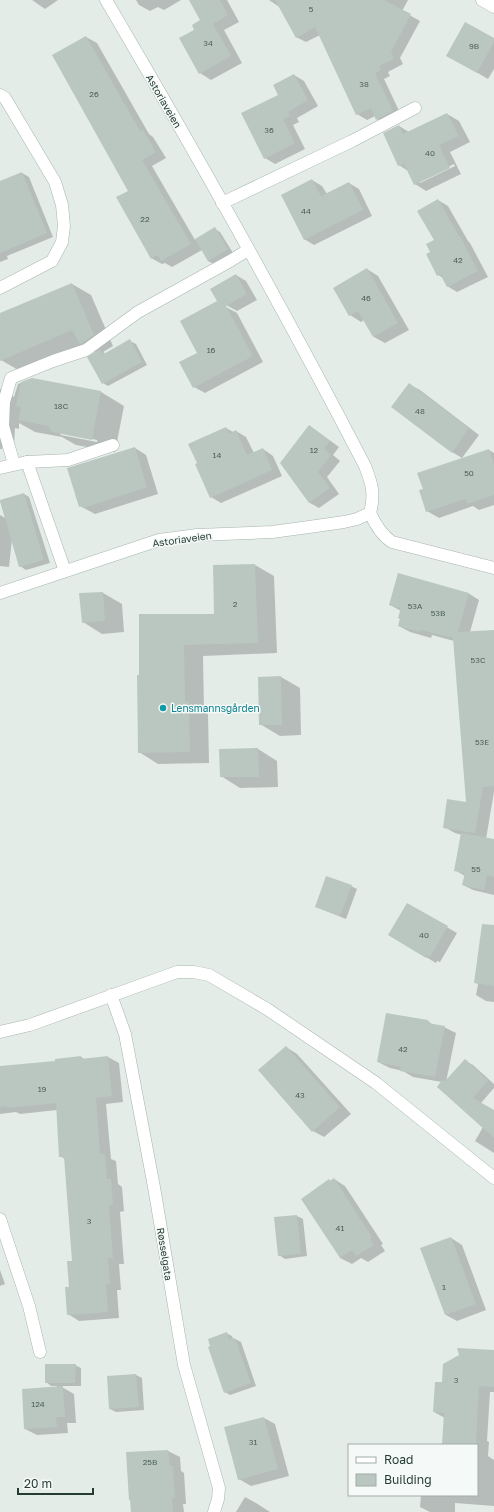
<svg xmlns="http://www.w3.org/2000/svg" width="494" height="1512" font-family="'Golos Text',sans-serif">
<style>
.shadow{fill:#0003;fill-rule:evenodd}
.building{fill:#bac7c1}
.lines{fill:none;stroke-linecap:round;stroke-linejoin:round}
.service-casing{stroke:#a7b4af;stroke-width:13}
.minor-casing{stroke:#a7b4af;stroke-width:13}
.service{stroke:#fff;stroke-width:12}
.minor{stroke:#fff;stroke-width:12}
.culture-dot{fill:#0f9aa8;stroke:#f5f9f7;stroke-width:1.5}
.labels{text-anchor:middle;stroke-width:3;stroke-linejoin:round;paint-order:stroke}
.number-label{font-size:8px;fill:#4a5f58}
.street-label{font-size:10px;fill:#253c35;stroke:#f5f9f7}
.culture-label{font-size:10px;fill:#0d838f;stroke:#f5f9f7;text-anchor:start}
</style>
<rect width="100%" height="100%" fill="#e4ece8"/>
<g class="shadow">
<polygon points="32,0 58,0 45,9"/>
<polygon points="136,0 181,0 164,10 158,7 150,11 139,5"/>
<polygon points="195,0 227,0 239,22 224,30 242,63 211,80 200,73 195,30 202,21"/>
<polygon points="269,0 408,0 402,11 420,21 400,58 403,64 388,72 390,76 384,79 402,117 387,125 377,119 375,116 367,120 357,114 320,35 306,42 296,37 281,8"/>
<polygon points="86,37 97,43 149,134 153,137 166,158 152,166 195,240 215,229 220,232 233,253 214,264 208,261 202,250 172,267 165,263 162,264 151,258 130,191"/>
<polygon points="494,39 494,69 488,79 447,55"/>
<polygon points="294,75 304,81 318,106 297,118 299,122 293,125 305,149 275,164 265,158 280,95"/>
<path d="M447 114 459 121 470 142 450 152 461 174 426 191 415 184 408 171 399 165V126L409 132ZM454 164 455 166 420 183V181Z"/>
<polygon points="22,173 29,177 53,237 7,256 8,259 0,262 0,182"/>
<polygon points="312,180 322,186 327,194 349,183 359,189 372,216 314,245 304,239"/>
<polygon points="438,200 448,206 468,241 470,243 488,277 457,292 447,286 443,278 438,275 431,252 435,240"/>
<polygon points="367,269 378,276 409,330 385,343 374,337 364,320 361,322 350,315"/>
<polygon points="236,275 246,281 257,300 237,311 226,305 226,307 237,313 263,362 205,393 194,387 198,353 218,302"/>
<polygon points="72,284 91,295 113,346 103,352 106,354 130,341 136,344 147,365 108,386 103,383 97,353 83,345 20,371 1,360 0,314"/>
<path d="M32 379 101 392 124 406 115 452 76 445 62 437 35 432 19 423V429L15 428 14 446 2 445V449H0V389L14 397 18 384ZM59 432 97 440V442L61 435Z"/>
<polygon points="410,385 420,390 479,435 462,458 452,452"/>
<polygon points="310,426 339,447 333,455 340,461 327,477 339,494 319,508 310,503 281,463"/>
<polygon points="226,428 233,432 236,431 246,437 254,453 263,449 273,456 282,476 221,503 211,497"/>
<polygon points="135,448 146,455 158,494 95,514 80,506"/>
<polygon points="489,450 494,453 494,505 479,510 473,506 439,518 427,511 424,490"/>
<polygon points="24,494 29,497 50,563 26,570 20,566 12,539 9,567 0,566 0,515 5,518 0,501"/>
<polygon points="255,565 274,576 277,653 203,656 204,711 208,714 209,763 158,764 139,752 140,676 215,615"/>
<polygon points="103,593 122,604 124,632 102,634 83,622"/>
<polygon points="468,593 479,600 470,632 494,631 494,792 486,839 494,840 494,895 473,890 463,885 465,876 455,870 462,835 455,833 444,827 467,804 454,641 432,635 431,638 410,632 399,626 401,611 390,605"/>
<polygon points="281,677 300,688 301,735 280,736 260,724"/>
<polygon points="258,749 277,761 278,787 240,788 221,776"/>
<polygon points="351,886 357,889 346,919 316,907"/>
<polygon points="407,904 457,933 440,962 437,961 436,963 389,935"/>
<polygon points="494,954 494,1002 486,1001 476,995 478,984 475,982"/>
<polygon points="428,1021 433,1025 444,1027 456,1033 446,1082 465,1061 473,1065 494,1084 494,1088 481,1103 494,1111 494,1153 475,1141 483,1127 442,1082 413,1077 403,1071 390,1068 378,1062"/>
<polygon points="286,1047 297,1054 351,1114 324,1137 313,1131"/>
<polygon points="81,1057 84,1059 108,1057 119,1063 123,1102 106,1104 111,1159 116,1161 118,1184 122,1187 124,1211 120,1212 124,1264 119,1264 121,1290 117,1290 119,1318 79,1321 68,1314 73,1262 65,1159 60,1156 57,1110 20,1114 16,1112 0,1114 0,1067 56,1062"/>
<polygon points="334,1179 345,1186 383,1244 381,1245 385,1251 368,1262 361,1258 352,1264 340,1258 329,1180 331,1181"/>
<polygon points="297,1216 303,1219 307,1256 285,1259 279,1255"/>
<polygon points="451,1238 462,1245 486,1310 457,1321 446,1315"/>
<polygon points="0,1270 5,1284 0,1286"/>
<polygon points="226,1333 232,1336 233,1339 235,1339 241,1342 256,1386 230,1395 225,1392"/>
<polygon points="494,1351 494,1392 490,1392 487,1441 489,1442 488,1456 494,1460 494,1506 455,1503 455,1512 430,1512 420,1507 421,1495 477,1495 477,1445 443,1445 445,1418 434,1412 443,1383"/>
<polygon points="75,1365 81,1368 81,1386 60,1386 74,1394 76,1423 67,1423 68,1433 37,1435 25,1429 57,1387 57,1386 51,1386 46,1382"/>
<polygon points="136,1375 142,1378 144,1410 116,1412 110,1409 108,1377"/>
<polygon points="264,1418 275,1424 289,1476 251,1486 239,1479"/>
<polygon points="168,1451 180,1457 181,1471 184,1473 186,1504 183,1504 184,1512 132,1512 127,1453"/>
<polygon points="245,1497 256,1503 270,1512 236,1512"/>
</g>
<g class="building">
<polygon points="189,0 220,0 228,15 213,24 231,56 199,74 179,38 194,30 192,25 200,20"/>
<polygon points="275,0 384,0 411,14 391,52 394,59 379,66 381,70 375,73 393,111 376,120 371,108 356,115 315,27 296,38"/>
<polygon points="465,22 494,38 494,42 477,73 446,56"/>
<polygon points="86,36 140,131 143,130 156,152 142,160 191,244 161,261 157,255 151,259 116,197 128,191 52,55"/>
<polygon points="294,74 308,100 288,112 290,116 283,119 295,143 264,159 241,113 278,95 273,85"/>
<polygon points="447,113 459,136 439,145 450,168 414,185 404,164 398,166 383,133 399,125 403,134"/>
<polygon points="22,172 47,233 0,253 0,181"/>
<polygon points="312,179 321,196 349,182 363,210 304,240 281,195"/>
<polygon points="438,199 459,236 460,236 478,271 447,287 440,274 437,276 426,254 430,252 426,244 434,240 417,211"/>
<polygon points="215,227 228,249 208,261 195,239"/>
<polygon points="367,268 398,323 373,337 358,311 349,316 333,288"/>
<polygon points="236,274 247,294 226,306 253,356 193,388 179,362 197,353 180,321 217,301 210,289"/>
<polygon points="72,283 94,335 80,344 72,330 0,361 0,313"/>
<polygon points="130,339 142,362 102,384 87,357 100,349 102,355"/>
<polygon points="32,378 101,391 92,440 52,432 48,426 18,420 21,407 16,406 21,382"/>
<polygon points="409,383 469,428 452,453 391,407"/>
<polygon points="309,425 330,441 324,449 331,455 318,472 330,488 309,503 280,463"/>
<polygon points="226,427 229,434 236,430 247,455 263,448 272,470 210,498 195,464 197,463 188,444"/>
<polygon points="135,447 147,487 83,508 82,506 79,507 67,468"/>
<polygon points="489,449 494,464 494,495 467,504 465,499 426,512 419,490 423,489 417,473"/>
<polygon points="24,493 44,560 19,567 0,500"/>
<polygon points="255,564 258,643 184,645 185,702 189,701 190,752 138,753 137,675 139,675 139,614 214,614 213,565"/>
<polygon points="398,573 469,593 458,632 494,630 494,786 483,787 475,833 443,828 447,799 466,802 453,638 421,630 420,632 398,626 400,619 398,618 401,608 389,605"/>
<polygon points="103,592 105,621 82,623 79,593"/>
<polygon points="281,676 282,725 259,725 258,677"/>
<polygon points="258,748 259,777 220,777 219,749"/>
<polygon points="461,833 494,839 494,877 487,875 484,890 462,885 465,873 454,871"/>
<polygon points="326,876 352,885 340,916 315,907"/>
<polygon points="407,903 448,926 430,957 427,955 426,958 388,935"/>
<polygon points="482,924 494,925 494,986 474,983"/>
<polygon points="386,1013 428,1020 428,1023 445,1026 435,1077 400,1071 401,1067 377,1062"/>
<polygon points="286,1046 340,1107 312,1132 258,1070"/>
<polygon points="81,1056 81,1059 108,1056 112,1096 96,1098 100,1154 105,1154 107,1179 111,1179 113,1205 109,1206 113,1258 108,1258 110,1284 106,1284 108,1312 67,1315 65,1287 69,1287 67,1261 72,1261 64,1157 59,1157 56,1103 7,1108 7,1106 0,1107 0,1066 55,1061 55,1059"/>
<polygon points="465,1059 488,1080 473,1098 494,1110 494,1138 437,1087 442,1080 445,1081"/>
<polygon points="334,1178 372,1237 370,1239 374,1245 356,1256 352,1250 340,1258 301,1199 329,1179 330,1181"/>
<polygon points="297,1215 301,1254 278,1256 274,1217"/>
<polygon points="451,1237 476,1304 445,1315 420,1248"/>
<polygon points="227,1332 229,1340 235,1338 251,1383 224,1393 208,1347 210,1346 208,1339"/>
<polygon points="457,1348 494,1350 494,1387 479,1386 476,1445 442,1445 444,1413 433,1412 435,1382 442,1382 443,1364 459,1355"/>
<polygon points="45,1364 76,1364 75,1383 45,1383"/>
<polygon points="136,1374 139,1407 109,1409 107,1376"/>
<polygon points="63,1386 65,1417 56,1417 57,1427 24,1429 22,1389"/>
<polygon points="264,1417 278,1469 238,1480 224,1427"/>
<polygon points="168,1450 170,1466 173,1466 175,1498 172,1498 173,1512 131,1512 130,1500 129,1500 126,1452"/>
</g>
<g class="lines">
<defs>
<g id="service">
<polyline points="0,95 5,98 55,182 62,205 64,226 62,242 52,261 0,288"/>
<polyline points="27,462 65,571"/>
</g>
<g id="minor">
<path d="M106 0C196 153 283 308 365 466 372 484 375 494 370 513"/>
<polyline points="482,0 494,7"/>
<polyline points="222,203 352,141 415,108"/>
<polyline points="14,464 3,426 4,402 11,378 53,361 86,350 138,312 230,261 248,250"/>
<polyline points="0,468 27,462 68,460 113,445"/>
<path d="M0 593 159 540 197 535 272 532 309 527 344 522 357 519 370 513C375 524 381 535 392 542L494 568"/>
<polyline points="111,995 125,1034 154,1187 184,1365 219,1488 218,1499 214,1512"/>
<polyline points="0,1032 30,1025 177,972 194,972 209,975 267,1009 376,1083 494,1178"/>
<polyline points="0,1219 29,1306 40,1352"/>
</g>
</defs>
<use href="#service" class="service-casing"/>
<use href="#minor" class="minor-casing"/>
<use href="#service" class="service"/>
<use href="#minor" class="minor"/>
</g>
<circle class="culture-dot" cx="163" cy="708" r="4"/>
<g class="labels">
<g class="number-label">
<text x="311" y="12">5</text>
<text x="208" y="46">34</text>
<text x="474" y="49">9B</text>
<text x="364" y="87">38</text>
<text x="94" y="97">26</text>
<text x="269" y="133">36</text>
<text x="430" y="156">40</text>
<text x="306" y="214">44</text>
<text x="145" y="222">22</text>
<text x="458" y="263">42</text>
<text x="366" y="301">46</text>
<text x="211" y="353">16</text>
<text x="61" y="409">18C</text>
<text x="420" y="414">48</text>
<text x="314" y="453">12</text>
<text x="217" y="458">14</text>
<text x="469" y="476">50</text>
<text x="235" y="607">2</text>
<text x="415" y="609">53A</text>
<text x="438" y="616">53B</text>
<text x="478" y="663">53C</text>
<text x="482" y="745">53E</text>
<text x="476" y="872">55</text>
<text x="424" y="938">40</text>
<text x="403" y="1052">42</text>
<text x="42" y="1092">19</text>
<text x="300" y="1098">43</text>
<text x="89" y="1224">3</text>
<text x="340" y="1231">41</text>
<text x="444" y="1290">1</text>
<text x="456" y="1383">3</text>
<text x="38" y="1407">124</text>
<text x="253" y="1445">31</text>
<text x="150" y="1465">25B</text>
</g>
<g class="street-label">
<text transform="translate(164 101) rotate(60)" y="4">Astoriaveien</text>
<text transform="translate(182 539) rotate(-8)" y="4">Astoriaveien</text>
<text transform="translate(165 1254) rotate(81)" y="4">Røsselgata</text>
</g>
<g class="culture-label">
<text x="171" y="712">Lensmannsgården</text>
</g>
</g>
<rect x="348" y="1444" width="130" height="52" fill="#f5f9f7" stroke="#a2ada9"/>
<rect x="356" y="1457" width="20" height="6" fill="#ffffff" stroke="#a2ada9"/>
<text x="384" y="1464" font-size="12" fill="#253c35">Road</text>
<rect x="356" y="1474" width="20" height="12" fill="#bac7c1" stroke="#a2ada9"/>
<text x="384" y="1484" font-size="12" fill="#253c35">Building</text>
<path d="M18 1488v6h75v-6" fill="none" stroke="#253c35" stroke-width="2"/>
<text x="24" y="1488" font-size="12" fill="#253c35" stroke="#f5f9f7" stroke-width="3" paint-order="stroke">20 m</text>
</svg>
